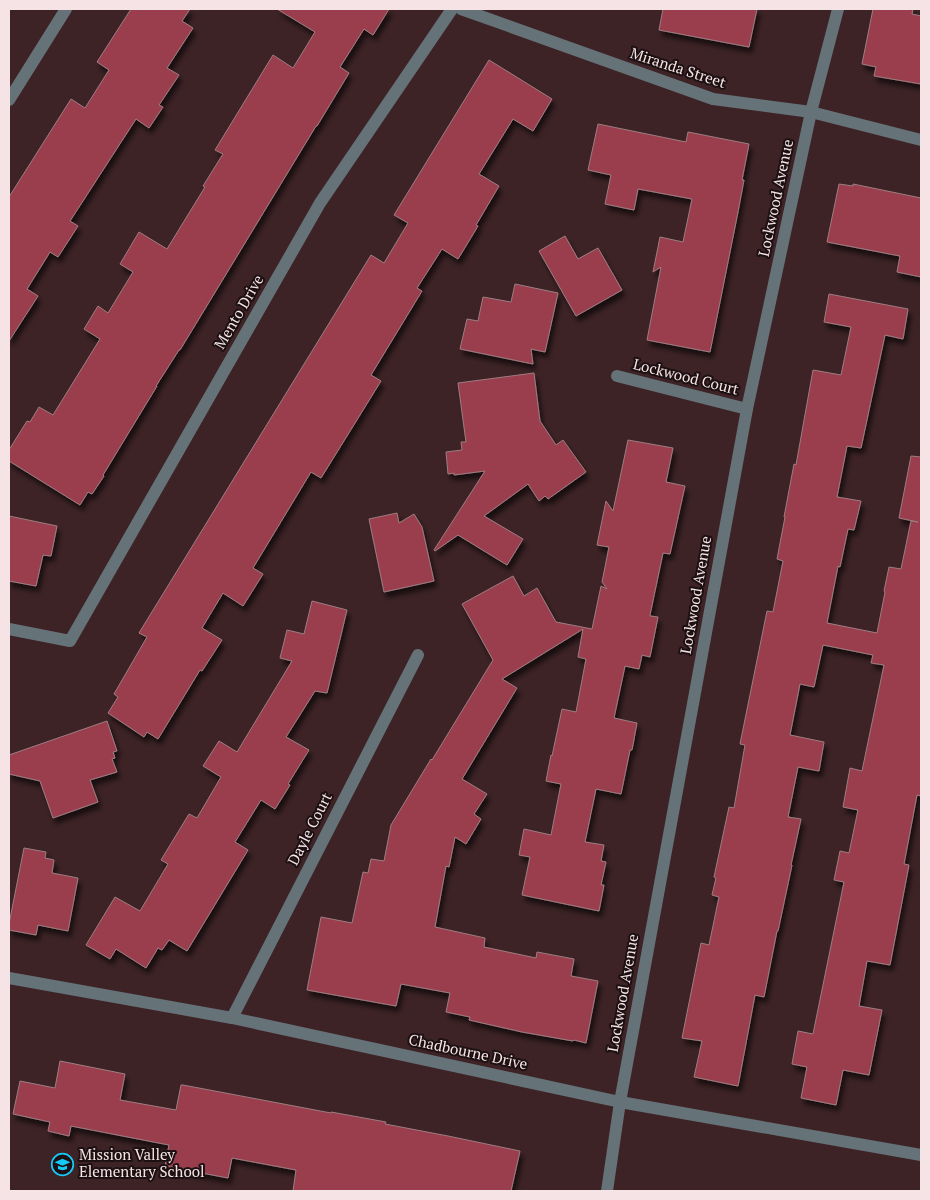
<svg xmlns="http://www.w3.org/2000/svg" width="930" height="1200" font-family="'PT Serif',serif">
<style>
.building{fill:#9a3c4e;stroke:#9d7e81;filter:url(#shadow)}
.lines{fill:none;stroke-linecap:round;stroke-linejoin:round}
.minor{stroke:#657278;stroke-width:12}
.labels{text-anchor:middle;stroke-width:4;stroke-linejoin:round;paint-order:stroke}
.street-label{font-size:15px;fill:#f5e3e5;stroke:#1c1012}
.poi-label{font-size:15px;fill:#f5e3e5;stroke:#1c1012;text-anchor:start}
</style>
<defs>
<filter id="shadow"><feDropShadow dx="3" dy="5.5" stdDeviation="2.5" flood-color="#0009"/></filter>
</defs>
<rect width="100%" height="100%" fill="#3d2326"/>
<g class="building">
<polygon points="131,9 190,9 182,21 193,28 167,68 179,75 159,105 163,107 149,128 136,119 70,221 78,226 58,257 50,252 27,289 38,296 9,341 9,197 71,99 85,108 109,70 97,62"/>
<polygon points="277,9 389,9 373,35 364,29 340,67 349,73 317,126 316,126 180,350 179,350 156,386 157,386 103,475 104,476 92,494 88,492 80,505 9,461 9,450 27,421 30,422 39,407 53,415 100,339 84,329 98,306 108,313 133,272 120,264 139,232 167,249 205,187 203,186 223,154 215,150 273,55 293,68 315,32"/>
<polygon points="663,9 757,9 749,47 659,30"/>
<polygon points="873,9 913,9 912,14 921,16 921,84 874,76 876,67 862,64"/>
<polygon points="489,60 552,99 533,131 513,119 479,174 499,186 476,225 478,226 458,259 442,249 417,288 422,291 371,375 381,381 321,478 311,472 253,568 263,574 243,606 223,593 202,628 222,640 202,671 200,670 158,739 147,732 144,737 108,713 118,697 114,694 147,637 139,633 371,255 384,263 408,223 394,215"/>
<polygon points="598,124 686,142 688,132 749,144 742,180 744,180 737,217 710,352 647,340 661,267 653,272 660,237 683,242 692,199 638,189 634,210 605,204 611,175 588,170"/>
<polygon points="839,184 853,186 853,184 921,198 921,277 897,272 900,256 827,242"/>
<polygon points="565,236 578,259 598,248 622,290 576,316 539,251"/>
<polygon points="515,284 558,293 545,352 531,349 533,364 460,349 467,319 478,321 483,297 511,302"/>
<polygon points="829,294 908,309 903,339 885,335 861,448 847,446 837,497 861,501 854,530 848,529 840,567 838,566 827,623 877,633 885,592 884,591 889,567 901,569 911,521 918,522 899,518 911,456 921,457 921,796 917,795 904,864 909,865 890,965 867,961 859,1006 882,1010 869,1075 843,1070 836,1105 801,1098 807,1067 792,1064 798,1031 813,1034 844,882 834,880 840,851 849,853 858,810 843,807 850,768 862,771 884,665 871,663 873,655 823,645 814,687 800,684 790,735 824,742 819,771 798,767 788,817 801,819 791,865 792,865 778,931 777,931 764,997 755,995 738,1086 694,1077 702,1041 682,1038 701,943 709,945 719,897 712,895 716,878 714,877 729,807 734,808 745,745 740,744 767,611 773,612 783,561 777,559 785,517 784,517 794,464 796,465 813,370 841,375 851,327 824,322"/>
<polygon points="534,373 540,421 556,445 563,440 586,472 548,499 545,496 539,501 528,484 484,516 523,539 507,565 458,535 435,551 434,550 485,471 454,475 454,473 448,474 446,452 462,450 461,442 466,442 458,383"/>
<polygon points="628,440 673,448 666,482 685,486 670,554 663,553 650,615 650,616 658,617 650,657 642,655 639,669 625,666 614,718 637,723 632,750 630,750 621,794 596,789 585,842 604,845 601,861 606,862 601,885 604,885 599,911 522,895 530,857 519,855 524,829 551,835 561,784 546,781 551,755 552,756 562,709 576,712 586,659 578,657 583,629 502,679 517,688 462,779 487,794 474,814 481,819 466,844 455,837 449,867 446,866 435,927 485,938 484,947 536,958 537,952 574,959 571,976 598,981 586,1043 574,1040 573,1041 522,1032 469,1020 470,1017 446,1012 450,993 401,984 396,1006 307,990 321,917 352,923 363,872 368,873 371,859 384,861 391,825 431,759 432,760 493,660 462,604 513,576 524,596 537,588 556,622 592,629 601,586 607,589 602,582 609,547 597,545 606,501 613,511"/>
<polygon points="397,513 399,523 414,514 422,527 434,581 384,592 369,519"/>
<polygon points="9,516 57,526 51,556 43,555 36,586 9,581"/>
<polygon points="312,601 347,610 327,693 315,691 286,737 309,750 288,784 290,785 275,809 261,800 235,842 248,850 187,951 169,940 162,950 158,948 146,968 116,949 110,959 86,945 115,897 140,911 168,864 161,860 189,814 197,818 221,777 203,766 219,741 237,752 292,661 280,658 287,630 304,634"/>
<polygon points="107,721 117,751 113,752 115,758 112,759 117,772 90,780 98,802 53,818 40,781 9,774 9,755"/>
<polygon points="24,848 46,852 45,858 54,860 52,873 78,878 68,931 38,925 36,935 9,930 9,924"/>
<polygon points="60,1061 125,1074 120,1100 176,1110 181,1085 183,1085 331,1113 331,1112 386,1122 385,1124 448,1136 520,1151 511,1191 293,1191 296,1170 232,1158 228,1178 165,1166 169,1145 71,1126 69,1136 48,1131 50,1122 13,1114 20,1081 55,1088"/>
</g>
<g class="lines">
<g class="minor">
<polyline points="461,9 713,99 811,112 921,140"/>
<polyline points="9,100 66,9"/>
<polyline points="617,376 747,409"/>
<polyline points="9,629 70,641 320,203 452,9"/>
<polyline points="9,978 232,1018 620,1102 921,1155"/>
<polyline points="232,1018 418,655"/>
<polyline points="607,1191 620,1102 747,409 811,112 838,9"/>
</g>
</g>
<defs>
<symbol id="school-ring" viewBox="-11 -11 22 22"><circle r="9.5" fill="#1c1012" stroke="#15cafb" stroke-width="1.5"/><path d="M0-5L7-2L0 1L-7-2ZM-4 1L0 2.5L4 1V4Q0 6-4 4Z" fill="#15cafb"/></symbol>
</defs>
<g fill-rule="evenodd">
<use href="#school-ring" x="50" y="1152" width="25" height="25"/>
</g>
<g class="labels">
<g class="street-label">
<text transform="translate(678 68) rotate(18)" y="5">Miranda Street</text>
<text transform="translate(776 198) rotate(-78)" y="5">Lockwood Avenue</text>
<text transform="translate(239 312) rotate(-60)" y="5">Mento Drive</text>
<text transform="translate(686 377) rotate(14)" y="5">Lockwood Court</text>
<text transform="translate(696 595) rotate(-80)" y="5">Lockwood Avenue</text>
<text transform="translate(310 829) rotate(-63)" y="5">Dayle Court</text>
<text transform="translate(623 993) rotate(-80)" y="5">Lockwood Avenue</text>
<text transform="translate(468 1052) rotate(12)" y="5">Chadbourne Drive</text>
</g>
<g class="poi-label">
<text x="79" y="1160">Mission Valley<tspan x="79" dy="17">Elementary School</tspan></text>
</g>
</g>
<rect width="930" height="1200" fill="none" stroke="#f5e3e5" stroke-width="20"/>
</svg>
